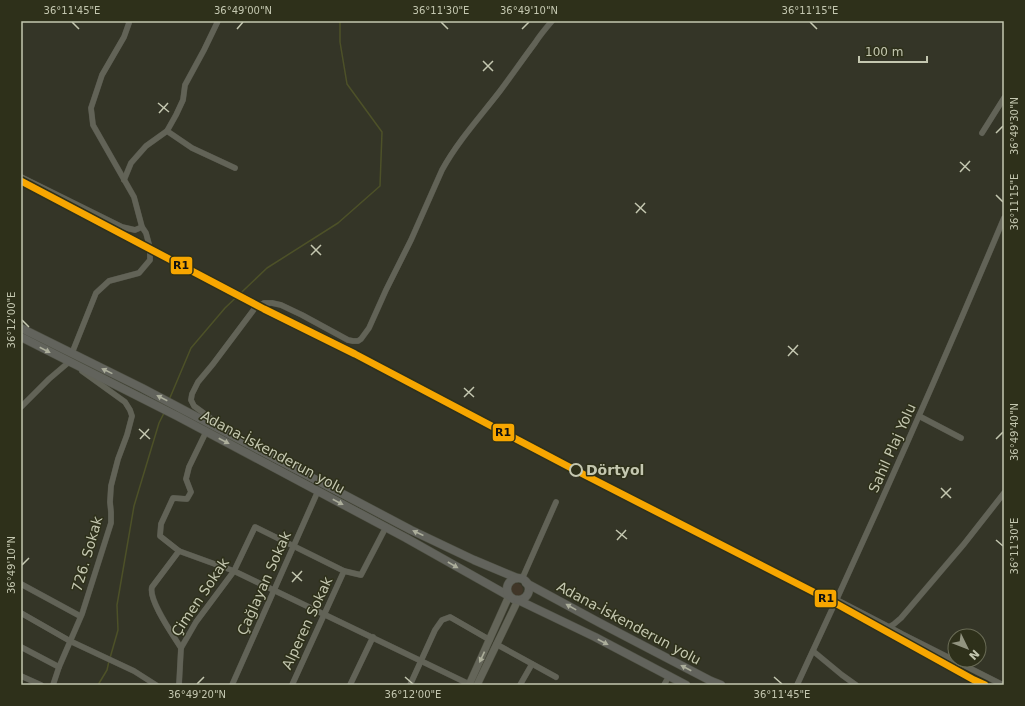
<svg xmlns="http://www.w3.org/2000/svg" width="1025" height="706" font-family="'DejaVu Sans',sans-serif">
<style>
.green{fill:#403628}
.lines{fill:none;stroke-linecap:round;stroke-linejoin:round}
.stream{stroke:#4d5128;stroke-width:1.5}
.minor-casing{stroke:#4f5045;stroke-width:6}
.major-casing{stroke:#515244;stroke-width:8}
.highway-casing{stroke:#4f5144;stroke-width:9}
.minor{stroke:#626357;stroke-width:5.5}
.major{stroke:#646559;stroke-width:7}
.highway{stroke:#62635c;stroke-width:8}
.rail-1-casing{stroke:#2e301a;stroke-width:10}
.rail-1{stroke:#f7a600;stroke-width:7}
.oneway{fill:#acae9b}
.oneway2{fill:#acae9a}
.ticks{fill:none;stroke:#c4c7b0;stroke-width:1.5}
.stop-dot{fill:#2e301a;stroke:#c4c7b0;stroke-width:2}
.labels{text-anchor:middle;stroke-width:3;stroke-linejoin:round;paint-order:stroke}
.street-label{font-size:14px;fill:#c4c7b0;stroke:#2e301a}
.stop-label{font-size:14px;font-weight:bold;fill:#c4c7b0;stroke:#2e301a;text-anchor:start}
.line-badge{stroke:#2e301a;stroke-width:1.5}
.pale-badge-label{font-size:11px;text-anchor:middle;font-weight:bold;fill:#111}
.neatline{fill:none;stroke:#c4c7b0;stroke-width:1.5}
.ticks-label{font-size:10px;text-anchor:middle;fill:#c4c7b0}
</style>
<rect width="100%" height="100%" fill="#343527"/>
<circle class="green" cx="516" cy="590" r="7"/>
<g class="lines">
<g class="stream">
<polyline points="169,400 191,348 225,308 267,268 338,223 380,186 382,132 347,84 340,42 340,21"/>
<polyline points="110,658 118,630 117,605 134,506 159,423 164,413"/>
<polyline points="98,685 107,670 109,661"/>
</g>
<defs>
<g id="minor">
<polyline points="167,131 192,148 235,168"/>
<polyline points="982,133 1004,98"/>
<polyline points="21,177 122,227 135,230 142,227"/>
<polyline points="124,180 131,163 146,146 167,131 176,115 183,100 185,85 204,50 218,21"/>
<polyline points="72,353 96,293 109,281 139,273 150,260 150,248 146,233 142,227 134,197 93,125 91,108 102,75 124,37 129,23 128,21"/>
<polyline points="21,407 49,379 69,362 72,364"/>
<polyline points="919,416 961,438"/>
<path d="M219 426 213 420 194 406 191 400 192 394 198 382 213 364 255 308 264 303H272L281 305 302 315 348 340 353 341H358L361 339 369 328 386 290 411 240 442 170C458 141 480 117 500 91 512 75 523 59 535 43 540 35 546 28 552 21"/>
<polyline points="179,551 160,536 161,524 173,498 187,499 191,492 186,479 189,467 206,432"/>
<polyline points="522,579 556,502"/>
<polyline points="21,584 80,616"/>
<polyline points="837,600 889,627 894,624 901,618 964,544 1004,493"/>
<polyline points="21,613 70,641 134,671 156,685"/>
<polyline points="889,627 902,634 1003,685"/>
<polyline points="496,644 556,677"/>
<polyline points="21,647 59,667"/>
<path d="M181 648C173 635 148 600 152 587L179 551 234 571 471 685"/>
<polyline points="813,651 842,675 856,685"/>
<polyline points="21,676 41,685"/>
<polyline points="53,685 59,667 82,614 111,523 111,512 110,502 111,486 118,459 127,435 132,416 130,410 125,402 82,371"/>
<polyline points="179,685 181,648 196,622 234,571 255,527 344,571 361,575 386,527"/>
<polyline points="232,685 318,491"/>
<polyline points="292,685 344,571"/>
<polyline points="350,685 373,637"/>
<polyline points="410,685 435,630 442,620 450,617 490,640"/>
<polyline points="520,685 532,664"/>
<polyline points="664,685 669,676"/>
<path d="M797 685C869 531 938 375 1004 218"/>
</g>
<g id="major">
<polyline points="469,685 509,596"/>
<polyline points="477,685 518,600"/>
</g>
<g id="highway">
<polyline points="21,328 142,388 411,530 474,560 517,578"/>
<polyline points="21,337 177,416 406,538 509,596"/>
<circle cx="518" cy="589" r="11"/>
<polyline points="526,583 600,623 711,681 721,685"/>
<polyline points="518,600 595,637 686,685"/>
</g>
</defs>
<use href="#minor" class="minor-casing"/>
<use href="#major" class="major-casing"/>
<use href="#highway" class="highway-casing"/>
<use href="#minor" class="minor"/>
<use href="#major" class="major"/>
<use href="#highway" class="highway"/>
<defs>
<polyline id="rail-1" points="21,181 264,309 355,354 575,470 835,603 974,680 985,685"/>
</defs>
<use href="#rail-1" class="rail-1-casing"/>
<use href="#rail-1" class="rail-1"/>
</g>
<defs><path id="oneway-solid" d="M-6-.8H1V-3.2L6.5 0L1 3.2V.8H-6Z"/></defs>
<g class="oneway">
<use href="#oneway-solid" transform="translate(45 350) rotate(27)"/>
<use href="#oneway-solid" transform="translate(107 371) rotate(-154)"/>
<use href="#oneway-solid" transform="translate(162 398) rotate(-153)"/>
<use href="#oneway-solid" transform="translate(224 441) rotate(28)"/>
<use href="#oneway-solid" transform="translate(338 502) rotate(28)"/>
<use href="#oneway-solid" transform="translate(418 533) rotate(-155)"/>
<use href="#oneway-solid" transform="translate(453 565) rotate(30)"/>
<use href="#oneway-solid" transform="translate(571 607) rotate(-151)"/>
<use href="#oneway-solid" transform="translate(603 642) rotate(28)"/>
<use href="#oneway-solid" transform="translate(686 668) rotate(-152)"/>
</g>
<use class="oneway2" href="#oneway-solid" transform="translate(482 657) rotate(115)"/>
<path class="ticks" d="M72 22 79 29M441 22 448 29M810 22 817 29M237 29 243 22M522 29 529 22M483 61 493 71M483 71 493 61M158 103 169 112M159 113 168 103M996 133 1003 126M960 162 970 171M960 172 970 161M996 195 1003 202M635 203 646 213M636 213 645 203M311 245 321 255M311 255 321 245M22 320 29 327M788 346 798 355M788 356 798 345M464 388 474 397M464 397 474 387M139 429 150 439M140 439 149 429M996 439 1003 432M941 488 951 498M941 498 951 488M616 530 627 539M617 540 626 530M996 540 1003 546M22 565 29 558M292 572 302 581M292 582 302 571M405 677 413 684M774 677 782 684M197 684 204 677"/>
<circle class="stop-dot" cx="576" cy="470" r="6"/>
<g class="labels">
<g class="street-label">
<text transform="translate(892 448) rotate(-66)" y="5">Sahil Plaj Yolu</text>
<text transform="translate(273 452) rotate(28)" y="5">Adana-İskenderun yolu</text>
<text transform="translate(87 554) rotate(-74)" y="5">726. Sokak</text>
<text transform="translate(264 583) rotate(-66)" y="5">Çağlayan Sokak</text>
<text transform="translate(200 597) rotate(-56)" y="5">Çimen Sokak</text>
<text transform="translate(307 623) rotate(-65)" y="5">Alperen Sokak</text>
<text transform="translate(629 623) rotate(28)" y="5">Adana-İskenderun yolu</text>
</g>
<g class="stop-label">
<text x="586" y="475">Dörtyol</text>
</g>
</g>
<g class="line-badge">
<rect x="170" y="256" width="23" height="19" rx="4" fill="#f7a600"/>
<rect x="492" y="423" width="23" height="19" rx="4" fill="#f7a600"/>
<rect x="814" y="589" width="23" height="19" rx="4" fill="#f7a600"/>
</g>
<g class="pale-badge-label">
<text x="181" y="269">R1</text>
<text x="503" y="436">R1</text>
<text x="826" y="602">R1</text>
</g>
<rect width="1025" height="706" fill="none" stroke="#2e301a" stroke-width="44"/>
<g transform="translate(967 648) rotate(133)"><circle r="19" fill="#2e301a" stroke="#6a6c56"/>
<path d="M0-3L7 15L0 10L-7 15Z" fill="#929480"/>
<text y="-6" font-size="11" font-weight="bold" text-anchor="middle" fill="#c4c7b0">N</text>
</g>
<path d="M859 56v6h68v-6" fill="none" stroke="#c4c7b0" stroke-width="2"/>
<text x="865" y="56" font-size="12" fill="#c4c7b0" stroke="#2e301a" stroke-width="3" paint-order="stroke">100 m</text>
<rect x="22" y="22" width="981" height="662" class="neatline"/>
<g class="ticks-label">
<text x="72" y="14">36°11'45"E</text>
<text x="243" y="14">36°49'00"N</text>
<text x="441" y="14">36°11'30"E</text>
<text x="529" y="14">36°49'10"N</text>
<text x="810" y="14">36°11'15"E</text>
<text transform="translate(1014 126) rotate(-90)" y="4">36°49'30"N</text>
<text transform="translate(1014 202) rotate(-90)" y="4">36°11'15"E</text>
<text transform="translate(11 320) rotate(-90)" y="4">36°12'00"E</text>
<text transform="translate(1014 432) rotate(-90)" y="4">36°49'40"N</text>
<text transform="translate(1014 546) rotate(-90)" y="4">36°11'30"E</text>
<text transform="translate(11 565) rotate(-90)" y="4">36°49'10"N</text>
<text x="197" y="698">36°49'20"N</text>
<text x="413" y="698">36°12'00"E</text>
<text x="782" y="698">36°11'45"E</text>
</g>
</svg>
